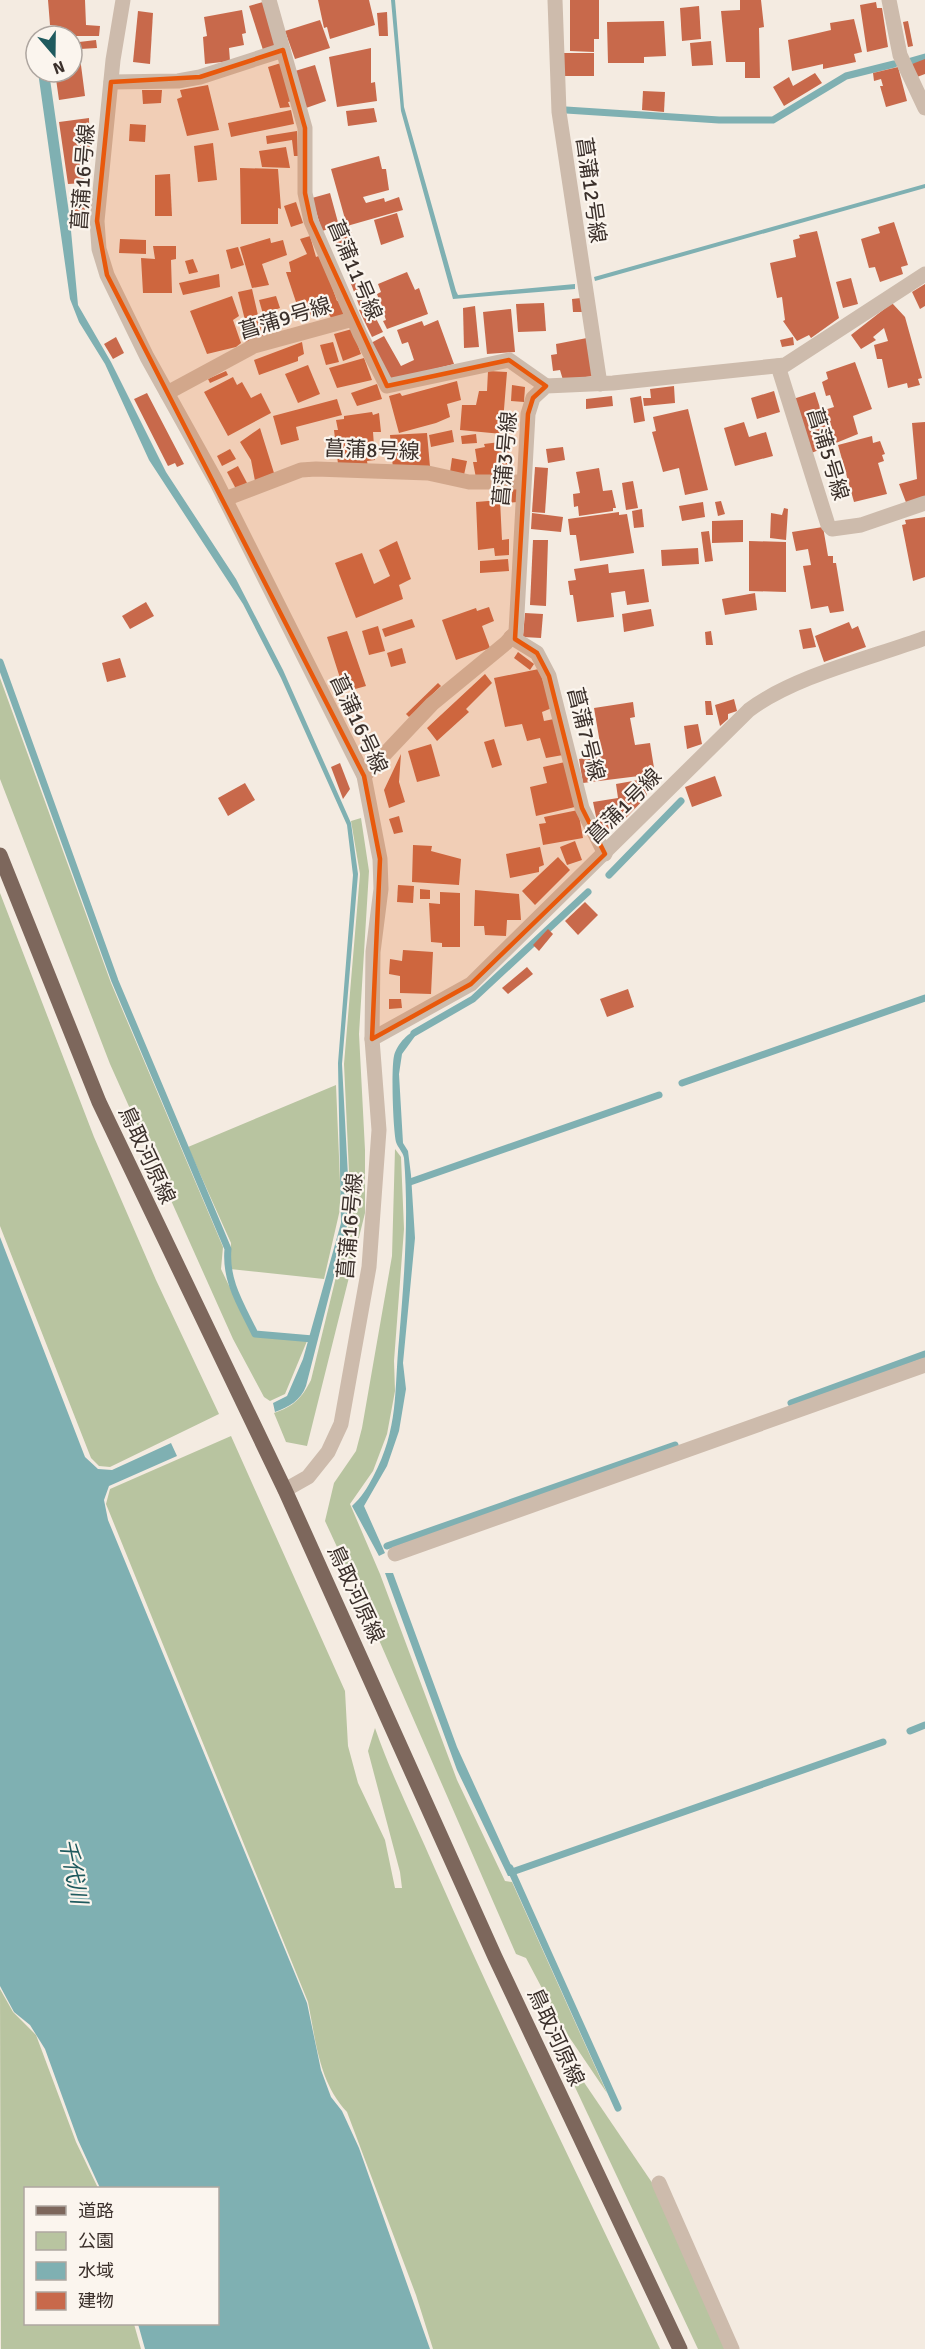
<svg xmlns="http://www.w3.org/2000/svg" width="925" height="2349" font-family="Signika,'Noto Sans JP',sans-serif">
<style>
.green{fill:#b8c4a0}
.water{fill:#7fb0b2}
.lines{fill:none;stroke-linecap:round;stroke-linejoin:round}
.stream{stroke:#7fb0b2;stroke-width:7}
.building{fill:#c8694b}
.minor{stroke:#cdbbac;stroke-width:15}
.major{stroke:#7d675c;stroke-width:15}
.marked{fill:#e8590c;fill-opacity:0.2;stroke:#e8590c;stroke-width:4.5;stroke-linejoin:round}
.labels{text-anchor:middle;stroke-width:4.5;stroke-linejoin:round;paint-order:stroke}
.street-label{font-size:21px;fill:#3b302b;stroke:#fbf5ee}
.water-label{font-size:22px;font-style:italic;fill:#1f5a5e;stroke:#fbf5ee}
</style>
<rect width="100%" height="100%" fill="#f4ebe1"/>
<g class="green">
<polygon points="0,678 111,983 223,1247 221,1269 253,1336 307,1341 285,1394 270,1401 264,1397 233,1339 110,1064 0,779"/>
<path d="M361 818 369 871 359 1034 365 1150V1213L307 1446 286 1442 274 1413C293 1407 302 1398 311 1380L351 1215 344 1064 360 874 351 821Z"/>
<polygon points="0,893 94,1137 156,1280 219,1414 110,1467 99,1466 91,1458 0,1226"/>
<polygon points="336,1085 341,1205 324,1279 230,1269 231,1243 188,1147"/>
<polygon points="395,1149 401,1157 404,1229 394,1361 395,1391 387,1434 373,1471 350,1504 380,1574 457,1780 505,1881 512,1882 607,2093 563,2028 526,1958 516,1954 362,1601 325,1521 334,1483 356,1451 362,1428 392,1256"/>
<path d="M231 1436 345 1691 348 1746 358 1783 385 1840 395 1888H402L400 1872 368 1751 375 1728C392 1777 415 1822 435 1869 506 2031 585 2189 660 2349H433L416 2295 347 2112C319 2082 316 2042 308 2002L106 1504 110 1489Z"/>
<polygon points="0,1989 13,2012 36,2035 76,2142 98,2188 26,2188 26,2324 134,2324 141,2349 1,2349"/>
<polygon points="556,2041 657,2190 729,2349 698,2349 567,2070"/>
</g>
<g class="water">
<polygon points="391,0 395,0 404,107 456,291 458,295 575,284 575,289 453,299 401,111"/>
<path d="M38 72H49L70 220 78 305 111 362 166 472 236 579 283 670 351 823 358 874 342 1064 350 1214 306 1386C301 1400 289 1407 275 1412L273 1403 287 1396 303 1359 341 1223 338 1063 353 875 347 825 281 678 243 604 149 460 105 364 79 322 70 299Z"/>
<polygon points="925,184 925,188 595,281 594,277"/>
<path d="M421 1028 402 1054 399 1074 403 1143 408 1151 411 1175 415 1238 403 1363 406 1389 399 1431 387 1466 364 1506 385 1553 379 1556 352 1506C362 1497 367 1488 373 1477 399 1428 394 1392 399 1340 404 1279 409 1220 404 1158 403 1152 398 1148 396 1142 393 1128 391 1070 394 1056 397 1044 409 1031 421 1028Z"/>
<polygon points="0,1237 85,1457 98,1469 112,1470 171,1443 177,1456 109,1486 104,1500 108,1520 307,2003 321,2070 331,2097 342,2111 359,2148 430,2349 145,2349 138,2324 218,2324 218,2188 100,2188 78,2140 45,2049 30,2025 14,2012 0,1986"/>
<polygon points="385,1573 393,1573 457,1747 516,1876 508,1876 457,1770"/>
</g>
<g class="lines">
<g class="stream">
<polyline points="911,61 925,57"/>
<polyline points="566,110 719,120 773,120 846,76 894,64"/>
<path d="M0 662 115 981 228 1249C225 1281 241 1305 255 1334L313 1339"/>
<polyline points="609,875 681,801"/>
<polyline points="414,1033 473,999 588,892"/>
<polyline points="682,1083 925,998"/>
<polyline points="410,1182 659,1095"/>
<polyline points="791,1403 925,1354"/>
<polyline points="387,1546 675,1445"/>
<polyline points="910,1731 925,1725"/>
<polyline points="510,1868 618,2108"/>
<polyline points="512,1872 883,1742"/>
</g>
</g>
<g class="building">
<polygon points="48,0 85,0 86,25 100,26 99,36 59,36 58,26 50,25"/>
<polygon points="318,0 369,0 375,25 330,39 327,27 324,28"/>
<polygon points="570,0 599,0 599,39 594,39 594,52 570,51"/>
<polygon points="740,0 761,0 764,27 759,28 760,78 745,78 745,62 726,62 721,11 740,10"/>
<polygon points="263,2 276,46 263,50 249,6"/>
<polygon points="876,2 877,8 882,8 888,47 867,52 860,5"/>
<polygon points="699,6 701,39 682,41 680,8"/>
<polygon points="242,10 246,33 242,34 244,45 229,48 230,61 205,64 203,37 207,36 204,17"/>
<polygon points="138,11 153,13 150,64 133,62"/>
<polygon points="387,12 388,36 379,36 377,13"/>
<polygon points="854,19 862,52 854,54 856,62 823,69 823,64 792,71 788,40 831,30 830,23"/>
<polygon points="320,20 330,48 295,59 285,31"/>
<polygon points="664,21 666,56 644,57 644,63 608,63 607,22"/>
<polygon points="908,21 913,46 908,47 903,22"/>
<polygon points="96,40 97,48 80,49 79,42"/>
<polygon points="711,41 713,65 692,66 690,43"/>
<polygon points="72,42 78,42 85,96 59,100 55,72 72,72"/>
<polygon points="371,48 371,83 375,82 377,101 337,107 329,57"/>
<polygon points="564,53 594,53 594,76 563,76"/>
<polygon points="925,59 925,74 917,77 912,64"/>
<polygon points="281,63 292,101 288,102 290,107 280,108 268,67"/>
<polygon points="315,65 326,101 306,108 295,71"/>
<polygon points="898,67 907,101 886,107 880,86 883,86 881,79 874,81 873,73"/>
<polygon points="815,73 822,83 784,106 773,87 789,77 793,86"/>
<polygon points="208,85 219,130 187,136 177,99 182,97 180,90"/>
<polygon points="142,90 162,90 161,103 143,104"/>
<polygon points="643,91 665,92 664,112 642,110"/>
<polygon points="374,108 377,122 348,126 346,111"/>
<polygon points="291,110 294,124 231,137 228,123"/>
<polygon points="89,118 90,162 83,162 84,183 68,184 59,122"/>
<polygon points="130,124 146,125 145,142 129,141"/>
<polygon points="297,131 298,156 294,156 292,140 267,144 266,136"/>
<polygon points="213,143 217,180 198,182 194,146"/>
<polygon points="286,147 290,168 262,167 259,151"/>
<polygon points="379,156 382,169 386,169 389,190 363,197 366,203 384,198 385,202 399,197 403,210 347,226 331,169"/>
<polygon points="240,168 278,169 281,209 278,208 278,224 241,224"/>
<polygon points="170,174 172,216 155,216 155,175"/>
<polygon points="83,192 86,220 74,221 70,194"/>
<polygon points="330,193 339,226 322,231 312,198"/>
<polygon points="296,202 303,223 291,227 284,206"/>
<polygon points="397,213 404,237 381,245 374,220"/>
<polygon points="894,222 908,265 901,267 903,274 880,282 875,267 869,268 861,239 880,233 878,227"/>
<polygon points="350,228 354,241 335,248 331,234"/>
<polygon points="817,231 839,318 811,338 809,335 797,341 783,321 785,320 782,297 777,298 770,263 796,257 793,240 800,238 799,235"/>
<polygon points="310,236 316,257 321,255 337,301 341,301 344,315 331,318 327,310 301,317 286,272 291,272 289,262 307,254 300,239"/>
<polygon points="270,238 271,243 283,240 287,255 262,264 269,285 252,288 240,247"/>
<polygon points="120,239 146,240 146,254 119,253"/>
<polygon points="153,246 176,246 176,259 171,260 172,293 143,293 141,258 155,259"/>
<polygon points="238,247 244,265 231,269 226,250"/>
<polygon points="345,255 364,306 360,308 341,257"/>
<polygon points="193,259 198,272 189,274 185,261"/>
<polygon points="407,272 415,290 419,288 428,314 387,329 383,321 386,320 377,294 381,292 378,284"/>
<polygon points="219,274 220,287 183,295 179,283"/>
<polygon points="851,278 858,304 843,308 836,282"/>
<polygon points="925,284 925,306 920,309 912,292"/>
<polygon points="252,289 263,337 246,344 242,325 246,324 238,292"/>
<polygon points="232,296 239,316 233,320 241,343 236,347 207,354 190,311"/>
<polygon points="276,296 280,308 263,314 259,300"/>
<polygon points="581,298 583,312 573,312 572,299"/>
<polygon points="544,303 546,331 518,332 516,304"/>
<polygon points="892,303 905,317 922,378 918,379 920,385 908,388 907,383 888,388 882,359 877,359 874,345 888,341 884,328 873,337 876,340 861,349 851,335"/>
<polygon points="369,305 383,332 372,337 359,310"/>
<polygon points="475,306 479,347 464,348 463,308"/>
<polygon points="511,309 515,352 487,354 483,312"/>
<polygon points="438,320 454,364 391,380 371,343 384,336 401,366 414,360 408,342 402,344 397,330 422,321 424,326"/>
<polygon points="352,329 361,354 343,361 334,334"/>
<polygon points="116,337 124,353 113,359 104,344"/>
<polygon points="793,337 794,345 782,347 780,340"/>
<polygon points="587,338 593,376 563,380 560,370 553,371 551,355 557,354 556,344"/>
<polygon points="302,342 304,354 298,357 298,361 259,375 254,360"/>
<polygon points="333,342 339,362 326,365 320,345"/>
<polygon points="364,358 372,380 337,388 329,368"/>
<polygon points="855,362 872,409 853,416 858,434 809,454 793,399 815,392 821,411 834,407 830,395 826,396 822,382 828,379 826,372"/>
<polygon points="308,365 320,394 298,403 285,374"/>
<polygon points="226,371 228,375 210,383 208,379"/>
<polygon points="488,371 507,372 502,434 460,430 462,405 476,405 479,391 487,391"/>
<polygon points="233,377 237,385 242,382 251,398 261,393 271,413 228,436 204,392"/>
<polygon points="457,381 461,400 447,404 450,417 436,423 399,433 389,396 400,393 402,396"/>
<polygon points="377,384 382,399 357,406 351,393"/>
<polygon points="512,385 525,387 524,402 511,401"/>
<polygon points="674,386 675,403 644,406 643,398 651,398 650,389"/>
<polygon points="774,391 780,412 757,419 751,398"/>
<polygon points="147,393 184,464 177,467 175,463 168,466 134,399"/>
<polygon points="612,396 613,406 586,409 586,399"/>
<polygon points="641,396 645,421 634,423 630,398"/>
<polygon points="337,399 342,415 296,427 299,440 281,445 273,416"/>
<polygon points="688,409 708,490 685,495 679,468 663,472 652,432 656,431 653,417"/>
<polygon points="372,412 373,415 379,413 381,432 373,432 375,460 367,461 368,467 357,468 356,463 338,464 334,430 338,430 336,420 344,419 344,416"/>
<polygon points="744,422 749,437 766,432 773,456 735,466 724,428"/>
<polygon points="925,422 925,497 907,505 899,484 917,479 912,423"/>
<polygon points="260,428 274,473 255,481 251,460 240,442"/>
<polygon points="452,430 454,442 431,447 429,435"/>
<polygon points="427,433 430,467 393,469 390,435"/>
<polygon points="476,434 477,443 462,444 461,436"/>
<polygon points="872,436 873,443 880,441 885,454 882,455 884,461 878,463 887,494 854,502 838,445"/>
<polygon points="508,441 512,475 476,478 473,462 477,462 475,449 485,447 484,444"/>
<polygon points="563,447 565,460 548,463 546,449"/>
<polygon points="230,449 236,459 222,466 217,456"/>
<polygon points="452,458 467,461 464,475 450,472"/>
<polygon points="238,466 247,483 236,489 227,472"/>
<polygon points="535,467 548,468 545,513 532,512"/>
<polygon points="599,468 603,491 612,490 616,508 613,508 613,511 579,516 578,506 574,507 573,494 580,493 576,472"/>
<polygon points="633,481 638,508 626,510 622,483"/>
<polygon points="504,489 518,489 518,502 504,503"/>
<polygon points="500,500 502,540 509,539 509,555 495,556 494,548 478,550 476,502"/>
<polygon points="721,501 725,514 718,516 715,502"/>
<polygon points="703,502 705,517 682,521 679,506"/>
<polygon points="784,508 788,509 786,540 770,538 771,513 782,515"/>
<polygon points="642,509 644,527 634,528 632,511"/>
<polygon points="619,512 619,515 627,514 634,553 580,561 576,535 570,535 568,519"/>
<polygon points="532,513 563,517 561,532 531,529"/>
<polygon points="925,517 925,577 913,581 902,525 906,524 905,520"/>
<polygon points="743,520 743,542 712,543 712,521"/>
<polygon points="823,527 828,556 833,556 833,563 836,563 844,611 830,613 828,606 811,609 803,566 811,565 808,549 796,551 792,532"/>
<polygon points="709,531 713,561 705,562 701,532"/>
<polygon points="533,540 548,540 546,606 530,605"/>
<polygon points="397,541 411,579 399,585 403,599 356,618 335,563 362,553 374,584 390,576 379,550"/>
<polygon points="749,541 786,542 786,592 749,591"/>
<polygon points="698,548 699,564 662,566 661,550"/>
<polygon points="508,559 509,571 480,573 480,561"/>
<polygon points="608,564 609,573 644,569 649,602 627,605 625,591 611,593 614,617 577,622 573,595 570,595 568,581 576,580 574,569"/>
<polygon points="755,593 757,610 725,615 722,599"/>
<polygon points="146,602 154,616 130,629 122,616"/>
<polygon points="489,607 494,621 482,626 490,648 456,660 442,620 476,608 477,611"/>
<polygon points="651,609 654,626 624,632 622,614"/>
<polygon points="525,613 543,614 541,638 523,637"/>
<polygon points="412,619 415,627 385,637 382,629"/>
<polygon points="849,622 852,629 858,626 866,647 824,662 815,636"/>
<polygon points="378,626 385,651 369,655 362,631"/>
<polygon points="811,628 816,647 803,649 799,630"/>
<polygon points="347,631 366,686 348,691 344,677 340,678 327,637"/>
<polygon points="711,631 713,645 706,645 705,632"/>
<polygon points="402,648 406,663 391,667 387,653"/>
<polygon points="518,652 534,664 530,670 514,658"/>
<polygon points="120,658 126,677 107,682 102,663"/>
<polygon points="539,669 552,708 542,712 544,721 554,719 563,755 546,758 540,738 527,741 522,724 505,727 494,678"/>
<polygon points="485,674 492,683 466,709 469,712 437,741 427,728"/>
<polygon points="438,683 441,686 409,717 406,714"/>
<polygon points="734,699 737,711 728,714 728,719 720,726 715,705"/>
<polygon points="705,701 711,701 713,715 706,715"/>
<polygon points="633,702 635,717 630,718 635,745 650,743 655,774 583,783 579,759 602,755 594,708"/>
<polygon points="698,724 702,744 687,749 684,726"/>
<polygon points="494,739 502,765 492,768 484,742"/>
<polygon points="431,744 440,776 417,782 408,751"/>
<polygon points="401,754 399,782 405,802 389,808 384,790"/>
<polygon points="565,762 575,807 536,816 530,787 547,783 543,767"/>
<polygon points="340,763 350,789 343,799 331,767"/>
<polygon points="715,776 722,796 692,807 685,787"/>
<polygon points="644,779 647,796 623,821 614,822 614,828 599,831 593,802 618,798 616,784"/>
<polygon points="245,783 255,800 228,816 218,798"/>
<polygon points="578,810 583,838 543,845 539,824 546,823 544,817"/>
<polygon points="399,816 403,832 394,834 389,819"/>
<polygon points="575,841 582,860 567,865 560,847"/>
<polygon points="413,845 432,846 431,851 461,859 459,885 412,882"/>
<polygon points="540,847 544,865 539,867 539,872 510,878 506,854"/>
<polygon points="558,857 570,870 535,905 522,891"/>
<polygon points="398,885 414,886 413,903 397,902"/>
<polygon points="420,889 430,890 430,899 420,899"/>
<polygon points="475,890 519,894 521,920 507,920 506,936 485,935 484,926 474,926"/>
<polygon points="440,892 460,893 460,947 442,947 442,943 431,942 429,903 440,904"/>
<polygon points="585,902 598,915 578,935 565,921"/>
<polygon points="548,929 553,934 539,951 533,945"/>
<polygon points="403,950 433,952 431,994 400,993 400,976 389,974 390,959 402,961"/>
<polygon points="527,967 533,974 508,994 502,988"/>
<polygon points="628,989 634,1007 607,1017 600,999"/>
<polygon points="389,999 401,999 402,1008 389,1009"/>
</g>
<g class="lines">
<g class="minor">
<polyline points="123,0 113,60 97,221 99,249 107,275 147,357 216,481 364,776 380,859 381,889 373,952 372,1039 379,1130 369,1267 341,1424 328,1452 308,1477 285,1490"/>
<polyline points="269,0 305,128 305,193 311,221 360,334 387,386 509,360 546,386"/>
<polyline points="555,0 559,112 600,384"/>
<polyline points="889,0 900,55 925,108"/>
<polyline points="111,82 178,81 200,77 283,50"/>
<polyline points="778,366 828,525 832,529 861,525 925,503"/>
<polyline points="167,393 254,346 353,319"/>
<polyline points="225,499 301,470 316,469 428,473 469,482 522,482"/>
<polyline points="511,637 537,653 549,676 582,808 605,854"/>
<polyline points="364,776 432,704 506,643 516,632 528,414 533,398 546,386 613,383 785,365 925,274"/>
<path d="M372 1039 471 984 749 710C794 676 871 658 925 638"/>
<polyline points="395,1554 925,1365"/>
<polyline points="659,2183 732,2349"/>
</g>
<polyline class="major" points="0,855 99,1102 285,1490 495,1957 680,2349"/>
</g>
<path class="marked" d="M283 50 305 128V193L311 221 387 386 509 360 546 386 533 398 528 414 515 639 537 653 549 676 582 808 605 854 471 984 372 1039 380 859 364 776 107 275 97 221 111 82 200 77Z"/>
<g class="labels">
<g class="street-label">
<text transform="translate(83 177) rotate(-86)" y="7">菖蒲16号線</text>
<text transform="translate(591 190) rotate(82)" y="7">菖蒲12号線</text>
<text transform="translate(355 270) rotate(67)" y="7">菖蒲11号線</text>
<text transform="translate(285 318) rotate(-17)" y="7">菖蒲9号線</text>
<text transform="translate(372 450) rotate(2)" y="7">菖蒲8号線</text>
<text transform="translate(828 454) rotate(73)" y="7">菖蒲5号線</text>
<text transform="translate(505 459) rotate(-85)" y="7">菖蒲3号線</text>
<text transform="translate(359 724) rotate(65)" y="7">菖蒲16号線</text>
<text transform="translate(586 734) rotate(76)" y="7">菖蒲7号線</text>
<text transform="translate(624 806) rotate(-45)" y="7">菖蒲1号線</text>
<text transform="translate(147 1155) rotate(65)" y="7">鳥取河原線</text>
<text transform="translate(350 1226) rotate(-85)" y="7">菖蒲16号線</text>
<text transform="translate(356 1594) rotate(65)" y="7">鳥取河原線</text>
<text transform="translate(556 2037) rotate(65)" y="7">鳥取河原線</text>
</g>
<g class="water-label">
<text transform="translate(74 1871) rotate(79)" y="8">千代川</text>
</g>
</g>
<rect x="24" y="2187" width="195" height="138" fill="#fbf5ee" stroke="#aea6a0" stroke-width="1.5"/>
<rect x="36" y="2206" width="30" height="9" fill="#7d675c" stroke="#aea6a0" stroke-width="1.5"/>
<text x="78" y="2217" font-size="18" fill="#3b302b">道路</text>
<rect x="36" y="2232" width="30" height="18" fill="#b8c4a0" stroke="#aea6a0" stroke-width="1.5"/>
<text x="78" y="2247" font-size="18" fill="#3b302b">公園</text>
<rect x="36" y="2262" width="30" height="18" fill="#7fb0b2" stroke="#aea6a0" stroke-width="1.5"/>
<text x="78" y="2277" font-size="18" fill="#3b302b">水域</text>
<rect x="36" y="2292" width="30" height="18" fill="#c8694b" stroke="#aea6a0" stroke-width="1.5"/>
<text x="78" y="2307" font-size="18" fill="#3b302b">建物</text>
<g transform="translate(54 54) rotate(160)"><circle r="28" fill="#fbf5ee" stroke="#aea6a0" stroke-width="1.5"/>
<path d="M0-4.5L10 22L0 15L-10 22Z" fill="#1f5a5e"/>
<text y="-9" font-size="16" font-weight="bold" text-anchor="middle" fill="#3b302b">N</text>
</g>
</svg>
